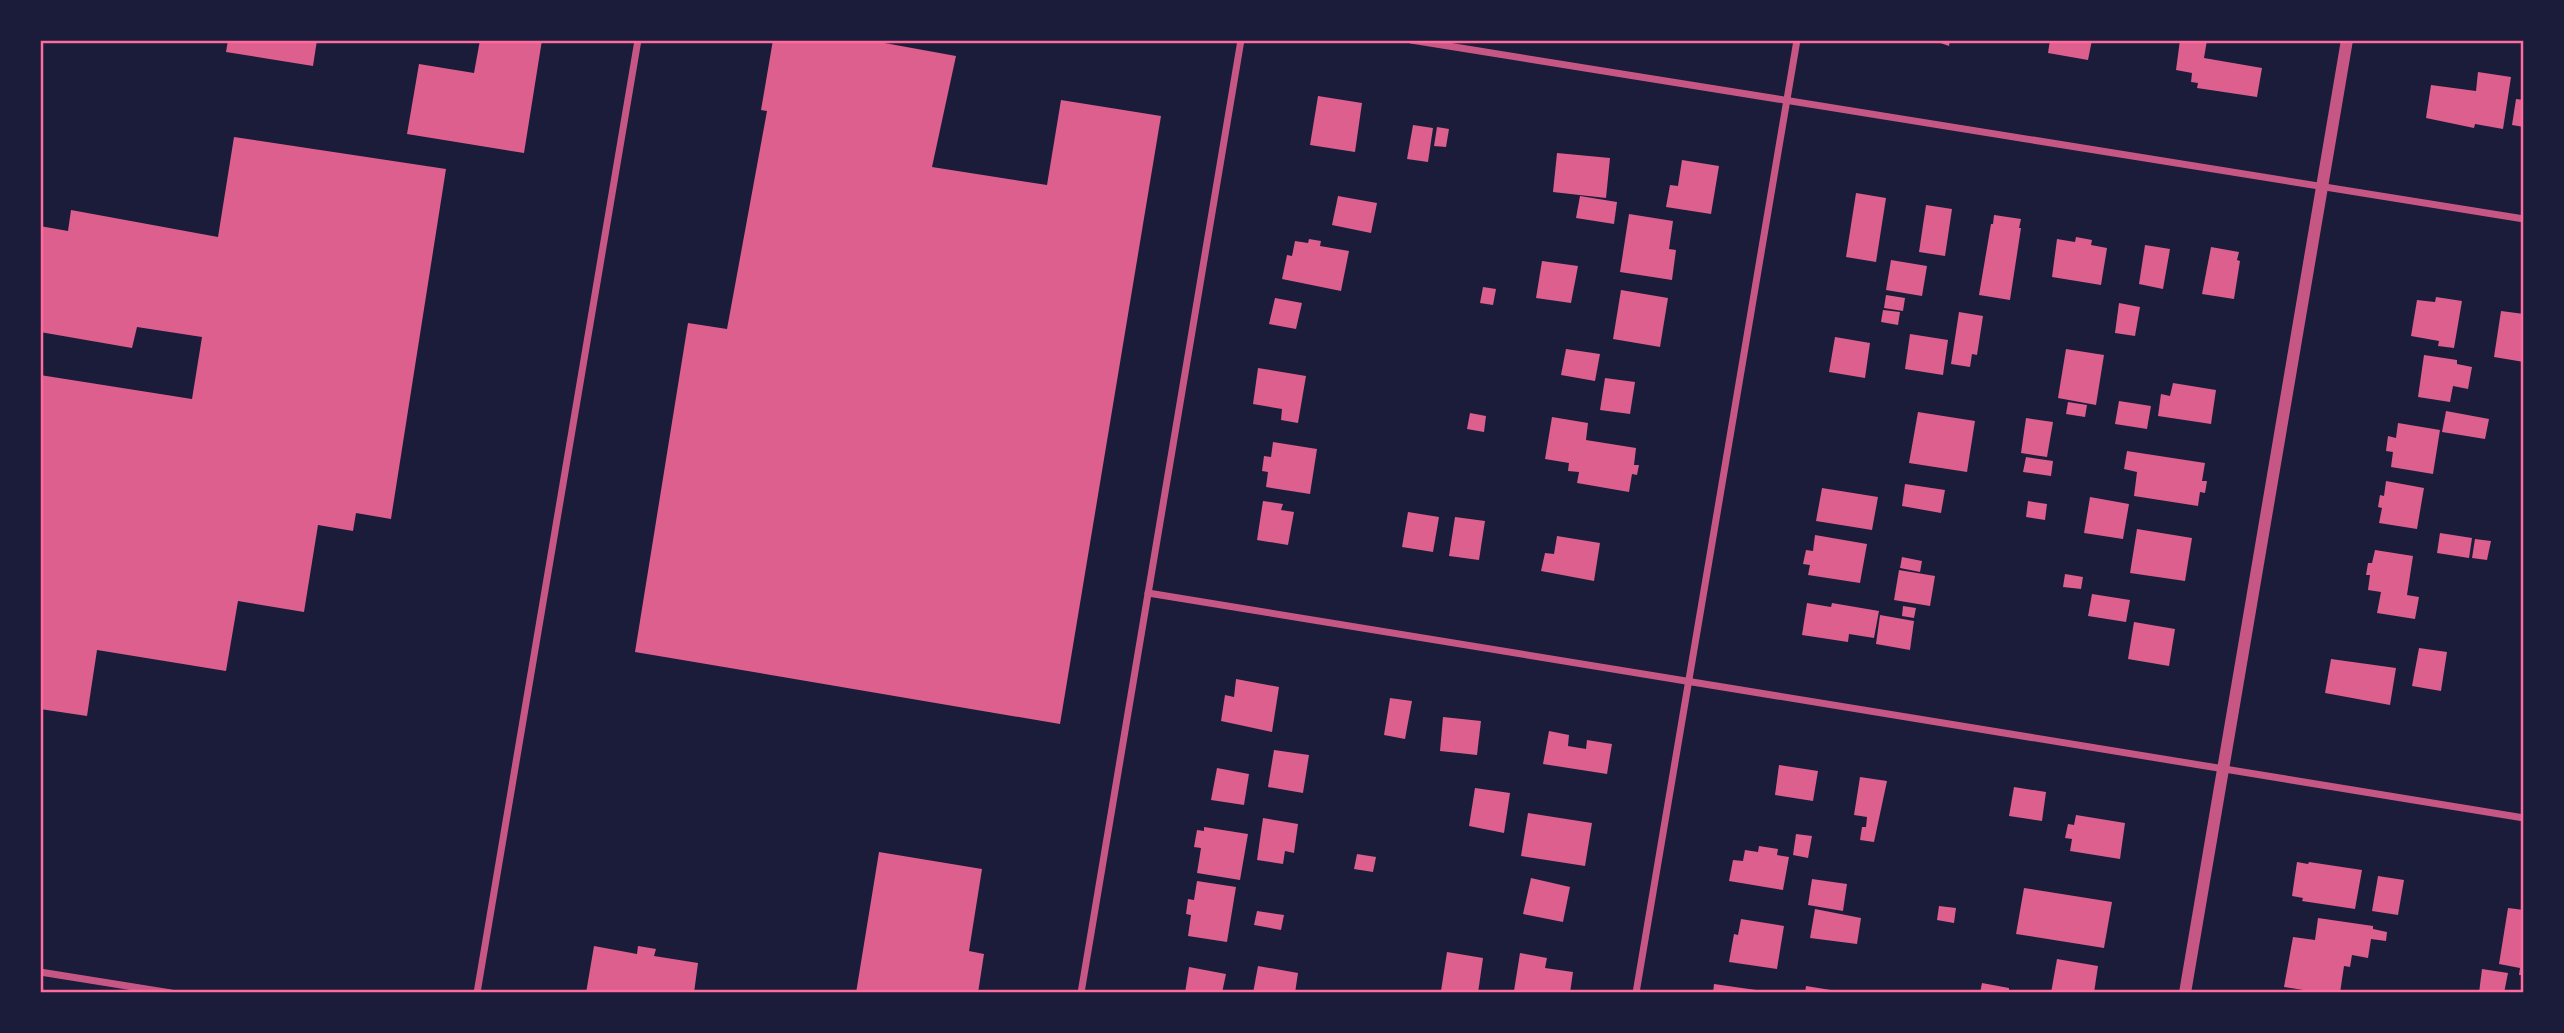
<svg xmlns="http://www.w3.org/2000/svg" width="2564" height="1033" font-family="'Alegreya Sans',sans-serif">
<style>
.building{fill:#dd5f8e}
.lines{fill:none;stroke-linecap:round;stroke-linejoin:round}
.minor{stroke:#c65784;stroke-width:7}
.tertiary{stroke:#c65784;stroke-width:12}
.neatline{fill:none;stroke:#ff6b9d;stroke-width:2.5}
</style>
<rect width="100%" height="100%" fill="#1b1b3a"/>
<g class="building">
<polygon points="228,40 317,40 313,66 226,52"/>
<polygon points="480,40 542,40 524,153 407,134 419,64 474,73"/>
<polygon points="773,40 868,40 956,56 932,167 1047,185 1061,100 1161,116 1060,724 635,652 688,323 727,329 767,111 761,110"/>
<polygon points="1932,40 1950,40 1949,46"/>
<polygon points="2050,40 2092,40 2088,60 2048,53"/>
<polygon points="2180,40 2207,40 2204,58 2262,68 2257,97 2197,88 2198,83 2191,82 2192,73 2176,70"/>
<polygon points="2478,72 2511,77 2503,129 2475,124 2474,128 2426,118 2431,85 2476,91"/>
<polygon points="1318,96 1362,103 1355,152 1310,145"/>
<polygon points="2516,99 2524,100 2524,127 2512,125"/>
<polygon points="1413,125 1433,128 1428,162 1407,159"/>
<polygon points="1437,127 1449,129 1446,147 1434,146"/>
<polygon points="234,137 446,169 391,519 356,513 353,531 318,525 304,612 238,601 226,671 97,650 87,716 40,709 40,375 192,399 202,337 137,327 132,348 40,332 40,226 68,231 71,210 218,237"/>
<polygon points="1557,153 1610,158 1606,198 1553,192"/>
<polygon points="1682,160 1719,166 1711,214 1666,207 1670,185 1678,186"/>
<polygon points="1856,193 1886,198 1876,262 1846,257"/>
<polygon points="1338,196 1377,203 1371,233 1332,225"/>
<polygon points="1580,196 1617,202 1614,224 1576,218"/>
<polygon points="1926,205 1952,209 1945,256 1919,252"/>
<polygon points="1629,214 1673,221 1669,249 1676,250 1672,280 1620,272"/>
<polygon points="1994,215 2021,219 2019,228 2021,228 2010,300 1979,295 1991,224 1993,224"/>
<polygon points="2076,237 2092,240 2091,245 2107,248 2101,285 2052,277 2057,239 2075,242"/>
<polygon points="1309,239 1321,241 1320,246 1349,251 1341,291 1282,279 1287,255 1292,256 1295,241 1308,243"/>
<polygon points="2145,245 2170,249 2163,289 2139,284"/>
<polygon points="2211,247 2239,252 2237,260 2240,261 2234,299 2202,294"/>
<polygon points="1891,260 1927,266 1922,296 1886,290"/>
<polygon points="1542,261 1578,266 1571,303 1536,298"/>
<polygon points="1483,287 1496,289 1493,305 1480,303"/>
<polygon points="1621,290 1668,298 1660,347 1613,339"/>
<polygon points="1886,295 1905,298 1903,311 1884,308"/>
<polygon points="2436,297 2462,301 2454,348 2438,346 2439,341 2411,336 2417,300 2435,302"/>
<polygon points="1275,298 1302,303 1296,329 1269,324"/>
<polygon points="2119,303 2140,307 2135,336 2115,333"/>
<polygon points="1883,310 1900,312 1898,325 1881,322"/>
<polygon points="2501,311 2524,314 2524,362 2494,357"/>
<polygon points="1959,312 1983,316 1977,355 1972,354 1970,367 1951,364"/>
<polygon points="1910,334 1948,340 1943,375 1905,369"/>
<polygon points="1835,337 1870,343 1865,378 1829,372"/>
<polygon points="1566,349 1600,354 1595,381 1561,375"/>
<polygon points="2066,349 2104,355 2096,405 2058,398"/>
<polygon points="2424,355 2457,360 2457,364 2472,367 2468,389 2453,386 2450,402 2418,397"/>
<polygon points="1258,368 1306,376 1298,423 1281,420 1282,409 1253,404"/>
<polygon points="1605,378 1635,382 1630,414 1600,410"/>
<polygon points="2173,383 2216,390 2211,424 2158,416 2161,394 2170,396"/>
<polygon points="2119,401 2151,406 2147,429 2115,424"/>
<polygon points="2068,402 2087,405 2085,417 2066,414"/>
<polygon points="2446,411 2489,419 2485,439 2442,432"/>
<polygon points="1918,412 1975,421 1967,472 1909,463"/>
<polygon points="1470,413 1486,416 1484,432 1467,429"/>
<polygon points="1552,417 1588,423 1586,440 1636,448 1634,465 1639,465 1637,475 1632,474 1629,492 1577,483 1579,472 1568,471 1569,463 1545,459"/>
<polygon points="2026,418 2053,422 2047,457 2021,453"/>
<polygon points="2398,423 2440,430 2433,474 2391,467 2393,452 2386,451 2388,436 2396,438"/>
<polygon points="1273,442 1317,449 1310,494 1266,487 1268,472 1262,471 1264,456 1271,457"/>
<polygon points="2127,451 2205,463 2202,481 2207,481 2205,493 2200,492 2198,506 2134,496 2137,472 2124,469"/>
<polygon points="2026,457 2053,461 2051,476 2023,472"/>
<polygon points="2386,481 2424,488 2417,529 2379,523 2382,508 2378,507 2380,495 2384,496"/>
<polygon points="1905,484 1945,490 1941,513 1902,506"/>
<polygon points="1822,488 1878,497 1872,530 1816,521"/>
<polygon points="2090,497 2129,504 2123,539 2084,533"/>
<polygon points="1263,501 1283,504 1281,510 1294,512 1288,545 1257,540"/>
<polygon points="2028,501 2047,504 2045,520 2026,517"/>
<polygon points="1408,512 1439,517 1433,552 1402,547"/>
<polygon points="1455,517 1485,521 1479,560 1449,556"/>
<polygon points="2137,529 2192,538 2185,581 2130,573"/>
<polygon points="2440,533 2472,538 2469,558 2437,553"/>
<polygon points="1815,535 1867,544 1860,583 1808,575 1810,565 1803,564 1806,550 1813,551"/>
<polygon points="1557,536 1600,543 1594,581 1541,571 1545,553 1554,554"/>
<polygon points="2475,539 2491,541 2487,560 2472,558"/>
<polygon points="2375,550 2413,556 2407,595 2419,597 2415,619 2377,613 2381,592 2368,590 2370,575 2366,575 2368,563 2372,563"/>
<polygon points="1902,557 1922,561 1920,572 1900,568"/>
<polygon points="1899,570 1935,576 1930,606 1894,600"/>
<polygon points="2065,574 2083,577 2081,589 2063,587"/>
<polygon points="2092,594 2130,600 2126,622 2088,616"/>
<polygon points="1807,603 1831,607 1832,603 1879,611 1874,638 1849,634 1848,642 1802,635"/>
<polygon points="1903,606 1916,608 1914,618 1902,616"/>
<polygon points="1880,615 1914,621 1910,650 1876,644"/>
<polygon points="2134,622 2175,629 2169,666 2128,659"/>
<polygon points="2419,648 2447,652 2441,691 2412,686"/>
<polygon points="2331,659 2396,668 2390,705 2325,693"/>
<polygon points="1236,679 1279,687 1272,732 1221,721 1225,695 1234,697"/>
<polygon points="1390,698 1412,701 1405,739 1384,735"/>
<polygon points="1443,717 1481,721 1477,755 1440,751"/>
<polygon points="1549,731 1569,735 1568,746 1586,749 1587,740 1612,744 1607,774 1543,764"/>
<polygon points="1274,750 1309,755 1303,793 1268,787"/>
<polygon points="1779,765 1818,771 1813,801 1775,795"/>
<polygon points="1217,768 1249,774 1244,805 1211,800"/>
<polygon points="1860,777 1887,781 1874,842 1860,840 1862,827 1866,827 1867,817 1854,815"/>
<polygon points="2014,787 2046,792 2042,821 2009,816"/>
<polygon points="1475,788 1510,793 1504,833 1469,826"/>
<polygon points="1528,813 1592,823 1585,866 1521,856"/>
<polygon points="2076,815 2125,823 2120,859 2070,851 2072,839 2065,838 2068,824 2074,825"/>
<polygon points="1263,818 1298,824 1294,853 1285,851 1283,864 1257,860"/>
<polygon points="1204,827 1248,834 1240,880 1197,873 1201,848 1194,847 1197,830 1204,831"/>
<polygon points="1796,834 1812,836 1808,858 1793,855"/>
<polygon points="1759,846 1778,849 1777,855 1789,857 1783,890 1729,881 1733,860 1743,861 1745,850 1758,852"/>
<polygon points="879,852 982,869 969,951 984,954 978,993 856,993"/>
<polygon points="1357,854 1376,857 1373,872 1354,869"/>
<polygon points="2297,862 2308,864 2309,862 2362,870 2355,909 2302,901 2303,898 2292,896"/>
<polygon points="2378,876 2404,880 2398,915 2372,911"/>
<polygon points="1531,878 1570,887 1563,922 1523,914"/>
<polygon points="1812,879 1847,884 1843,911 1808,905"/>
<polygon points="1197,881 1236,887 1227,942 1188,936 1191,915 1186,914 1188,899 1194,900"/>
<polygon points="2024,888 2112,902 2104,948 2016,934"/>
<polygon points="1939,906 1956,908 1954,923 1937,920"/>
<polygon points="2508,908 2524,910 2524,975 2519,975 2520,968 2499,964"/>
<polygon points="1815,909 1861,918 1857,944 1810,938"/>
<polygon points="1257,911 1284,915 1281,930 1254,925"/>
<polygon points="2318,918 2373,926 2373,929 2387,932 2386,941 2371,939 2368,958 2352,955 2350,967 2344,966 2340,993 2323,993 2284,987 2293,937 2315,940"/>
<polygon points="1741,919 1784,926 1777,969 1729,962 1734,934 1738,935"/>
<polygon points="594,946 637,954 638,946 656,949 654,956 698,963 694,993 586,993"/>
<polygon points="1447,952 1483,958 1478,993 1441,991"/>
<polygon points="1520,953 1547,958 1545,968 1573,972 1570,993 1514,991"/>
<polygon points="2057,959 2098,966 2094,993 2051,993"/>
<polygon points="1258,966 1298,973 1295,993 1253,993"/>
<polygon points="1189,967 1226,974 1222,993 1185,993"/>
<polygon points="2482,969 2508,973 2504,993 2479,993"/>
<polygon points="1982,983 2009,988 2009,993 1980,993"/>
<polygon points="1714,984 1763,991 1763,993 1713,993"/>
<polygon points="1806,986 1837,991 1837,993 1805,993"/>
</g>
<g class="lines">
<g class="minor">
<polyline points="1411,40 2524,219"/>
<polyline points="1148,593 2524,818"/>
<polyline points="40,972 171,993"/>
<polyline points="477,993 638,40"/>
<polyline points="1081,993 1241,40"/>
<polyline points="1636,993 1797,40"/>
</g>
<polyline class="tertiary" points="2185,993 2347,40"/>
</g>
<rect width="2564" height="1033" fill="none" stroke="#1b1b3a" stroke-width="84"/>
<rect x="42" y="42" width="2480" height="949" class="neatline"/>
</svg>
